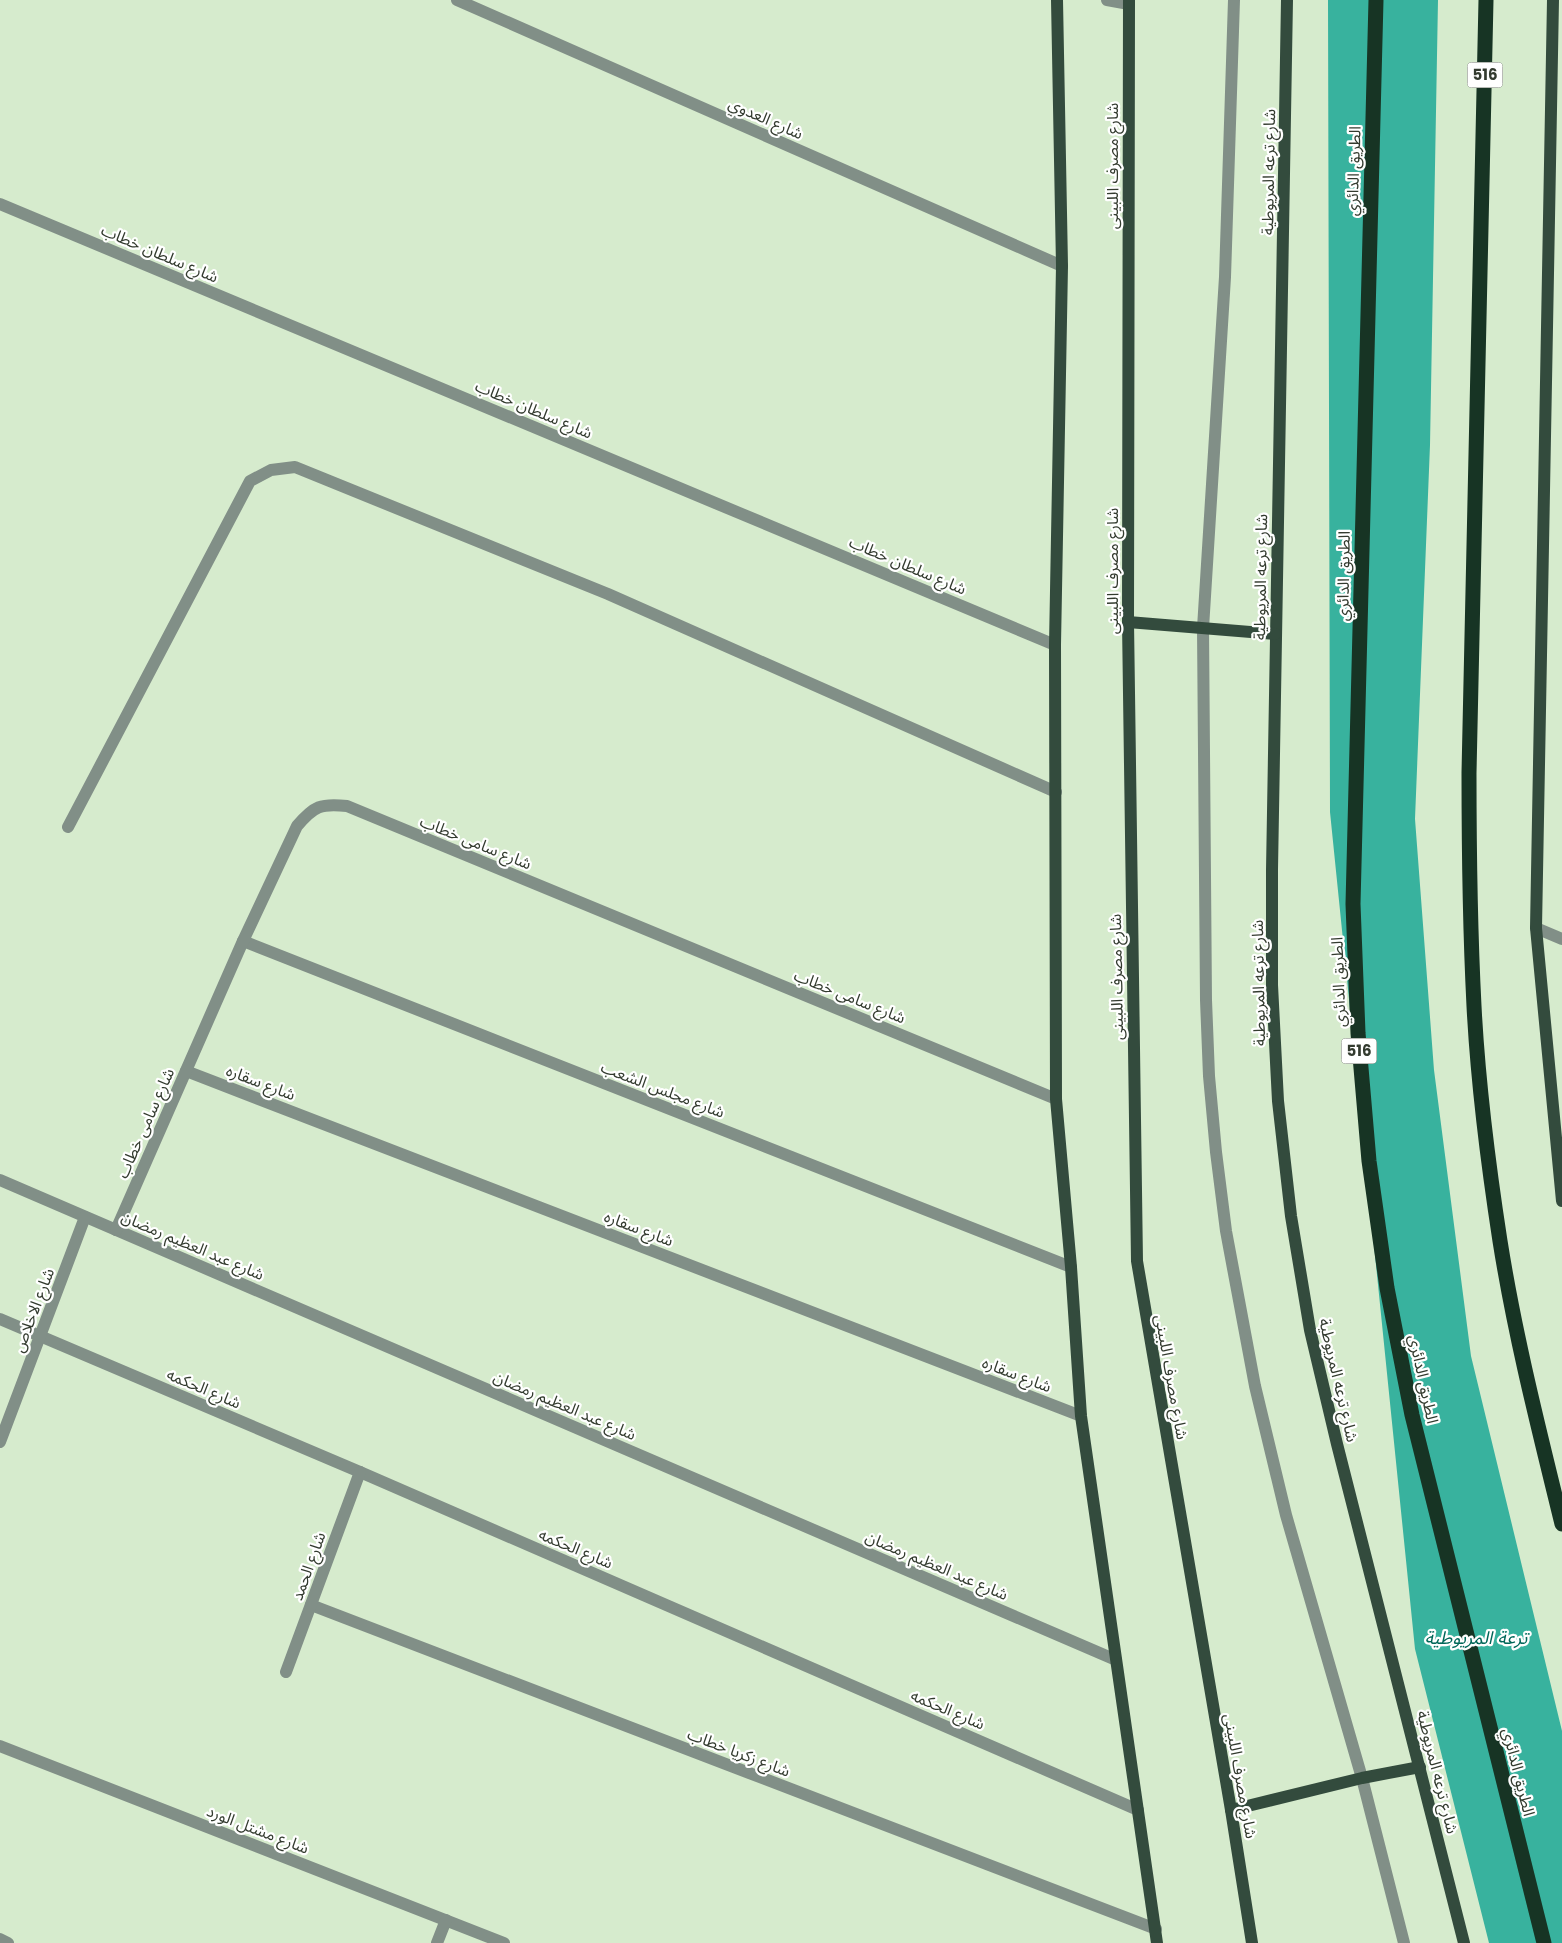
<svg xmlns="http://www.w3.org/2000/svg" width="1562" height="1943" font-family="Poppins,'Noto Sans Arabic',sans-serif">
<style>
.water{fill:#38b29e}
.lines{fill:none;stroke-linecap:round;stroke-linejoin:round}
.minor{stroke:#818f87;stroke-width:12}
.major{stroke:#334b3d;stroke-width:12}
.highway{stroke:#173424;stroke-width:15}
.labels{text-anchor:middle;stroke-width:4.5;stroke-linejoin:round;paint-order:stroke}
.shield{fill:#fff;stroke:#70766d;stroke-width:1}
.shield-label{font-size:15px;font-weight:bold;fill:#333b2f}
.street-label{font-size:16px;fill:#333b2f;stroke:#fff}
.water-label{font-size:18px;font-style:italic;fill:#006759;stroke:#fff}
</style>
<rect width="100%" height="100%" fill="#d6ebcd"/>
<polygon class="water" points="1328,0 1438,0 1430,445 1415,819 1434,1070 1471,1356 1562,1731 1562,1943 1489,1943 1415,1649 1330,812"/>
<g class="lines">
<g class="minor">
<polyline points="457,0 1062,266"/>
<polyline points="1107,0 1129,4"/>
<polyline points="1234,0 1225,277 1203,628 1206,1000 1209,1076 1216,1152 1226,1231 1255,1386 1286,1515 1362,1778 1404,1943"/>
<polyline points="0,204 1055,645"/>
<polyline points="68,827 250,481 271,470 295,467 608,594 1056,792"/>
<polyline points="1536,928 1562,939"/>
<polyline points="243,941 1071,1267"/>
<polyline points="186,1071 1081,1416"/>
<polyline points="0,1180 1116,1660"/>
<path d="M116 1230 243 941 297 826C314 806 321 803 347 806L1056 1099"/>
<polyline points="0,1319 360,1472 1138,1810"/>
<polyline points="0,1442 85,1217"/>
<polyline points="311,1605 1156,1929"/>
<polyline points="286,1672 360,1472"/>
<polyline points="0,1746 504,1943"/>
<polyline points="0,1939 8,1943"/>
<polyline points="437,1943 446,1920"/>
</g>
<g class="major">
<polyline points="1057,0 1062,266 1055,645 1056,1099 1071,1267 1081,1416 1157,1943"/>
<polyline points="1129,0 1128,622 1137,1261 1231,1810 1252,1943"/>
<polyline points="1287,0 1272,870 1272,985 1278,1101 1291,1216 1310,1330 1337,1444 1464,1943"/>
<polyline points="1553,0 1536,928 1562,1201"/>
<polyline points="1128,622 1275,634"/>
<polyline points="1231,1810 1362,1778 1420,1767"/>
</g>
<g class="highway">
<polyline points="1376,0 1353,904 1358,1033 1369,1161 1387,1288 1412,1415 1544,1943"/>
<path d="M1486 0 1469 773C1469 851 1470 928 1474 1006 1478 1084 1488 1163 1500 1241 1515 1336 1539 1430 1562 1524"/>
</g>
</g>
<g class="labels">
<g class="shield">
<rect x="1467.5" y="62.5" width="35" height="25" rx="4"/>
<rect x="1341.5" y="1038.5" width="35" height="25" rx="4"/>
</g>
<g class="shield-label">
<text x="1485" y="80">516</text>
<text x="1359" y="1056">516</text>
</g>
<g class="street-label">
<text transform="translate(766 118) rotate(24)" y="6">شارع العدوي</text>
<text transform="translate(1112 166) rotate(-90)" y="6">شارع مصرف اللبينى</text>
<text transform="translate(1353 171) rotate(-88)" y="6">الطريق الدائري</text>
<text transform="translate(1268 172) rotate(-89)" y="6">شارع ترعه المريوطية</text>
<text transform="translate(160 253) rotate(23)" y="6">شارع سلطان خطاب</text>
<text transform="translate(534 409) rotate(23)" y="6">شارع سلطان خطاب</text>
<text transform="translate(908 565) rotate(23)" y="6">شارع سلطان خطاب</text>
<text transform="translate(1112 571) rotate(-90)" y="6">شارع مصرف اللبينى</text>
<text transform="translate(1343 576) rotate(-89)" y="6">الطريق الدائري</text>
<text transform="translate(1260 577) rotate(-89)" y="6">شارع ترعه المريوطية</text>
<text transform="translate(476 842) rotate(22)" y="6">شارع سامى خطاب</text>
<text transform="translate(1116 977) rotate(-91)" y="6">شارع مصرف اللبينى</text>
<text transform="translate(1338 982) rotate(-92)" y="6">الطريق الدائري</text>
<text transform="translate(1258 983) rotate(-91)" y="6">شارع ترعه المريوطية</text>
<text transform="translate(850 996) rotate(22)" y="6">شارع سامى خطاب</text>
<text transform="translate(261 1082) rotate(21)" y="6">شارع سقاره</text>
<text transform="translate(663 1089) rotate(21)" y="6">شارع مجلس الشعب</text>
<text transform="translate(145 1123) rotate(-66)" y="6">شارع سامى خطاب</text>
<text transform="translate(639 1228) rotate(21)" y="6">شارع سقاره</text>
<text transform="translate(193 1245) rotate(23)" y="6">شارع عبد العظيم رمضان</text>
<text transform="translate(33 1310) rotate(-69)" y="6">شارع الاخلاص</text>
<text transform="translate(1017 1374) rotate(21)" y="6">شارع سقاره</text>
<text transform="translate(1172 1377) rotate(80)" y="6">شارع مصرف اللبينى</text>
<text transform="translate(1424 1379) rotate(78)" y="6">الطريق الدائري</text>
<text transform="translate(1339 1380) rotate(77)" y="6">شارع ترعه المريوطية</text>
<text transform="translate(204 1388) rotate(23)" y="6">شارع الحكمه</text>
<text transform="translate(565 1405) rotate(23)" y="6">شارع عبد العظيم رمضان</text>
<text transform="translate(576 1548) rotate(23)" y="6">شارع الحكمه</text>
<text transform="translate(937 1565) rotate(23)" y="6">شارع عبد العظيم رمضان</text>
<text transform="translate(308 1566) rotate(-70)" y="6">شارع الحمد</text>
<text transform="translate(948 1709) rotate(23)" y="6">شارع الحكمه</text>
<text transform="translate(739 1752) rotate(21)" y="6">شارع زكريا خطاب</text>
<text transform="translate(1438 1772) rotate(76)" y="6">شارع ترعه المريوطية</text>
<text transform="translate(1519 1772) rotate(76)" y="6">الطريق الدائري</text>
<text transform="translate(1241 1776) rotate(80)" y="6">شارع مصرف اللبينى</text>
<text transform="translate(258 1829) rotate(21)" y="6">شارع مشتل الورد</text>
</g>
<g class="water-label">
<text x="1476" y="1644">ترعة المريوطية</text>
</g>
</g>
</svg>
